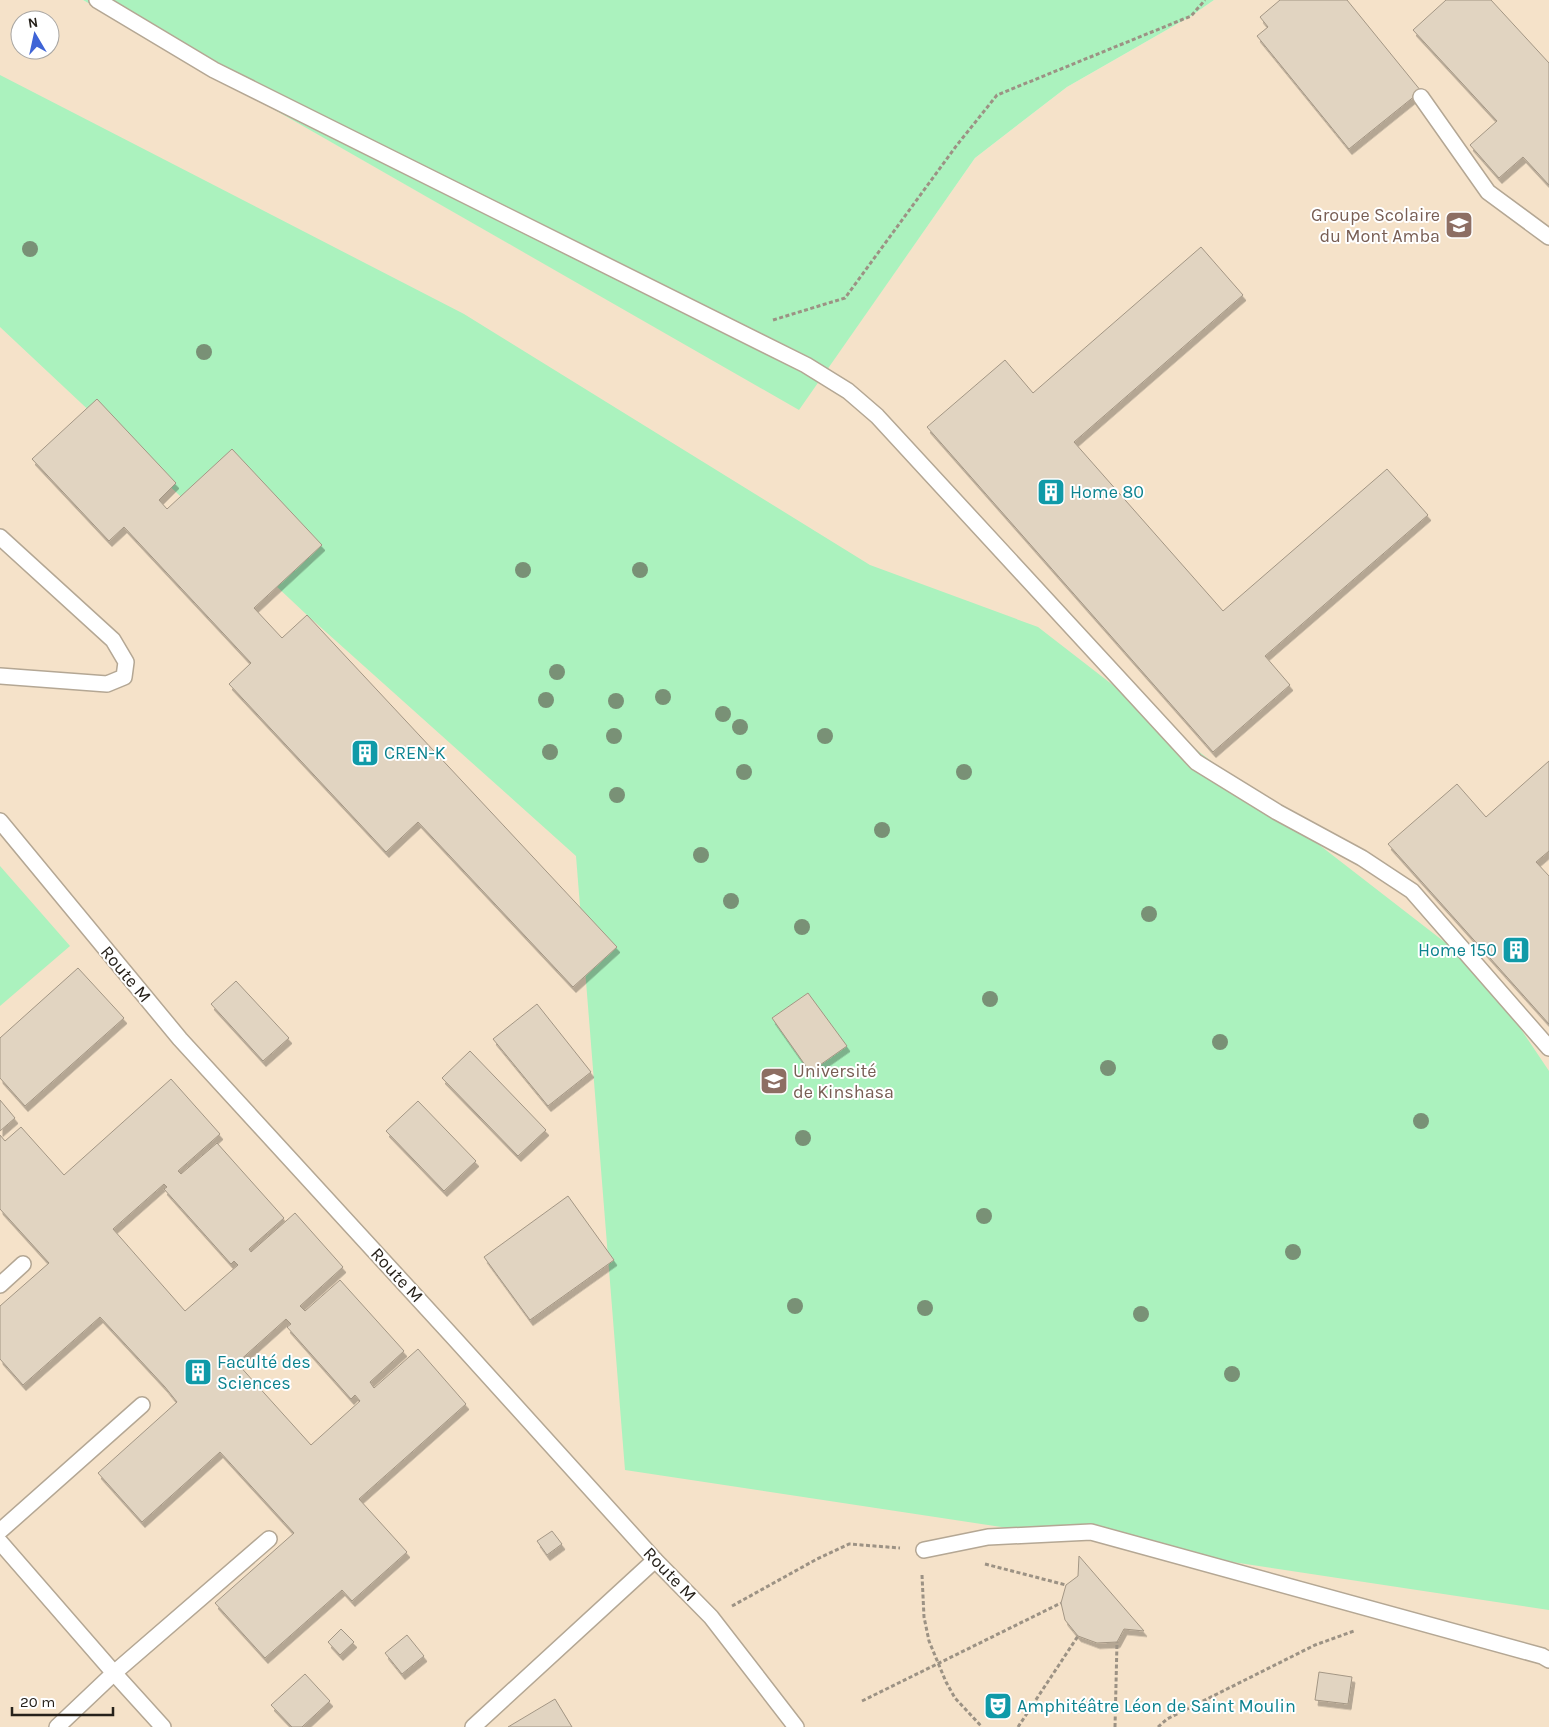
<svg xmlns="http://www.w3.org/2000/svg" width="1549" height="1727" font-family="Karla,sans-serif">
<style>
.built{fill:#f5e2c9;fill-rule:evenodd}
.green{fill:#abf2be}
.building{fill:#e1d4c1;stroke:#a39684;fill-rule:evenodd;filter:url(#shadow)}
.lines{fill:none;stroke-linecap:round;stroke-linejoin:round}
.service-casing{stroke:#b4a794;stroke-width:18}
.path{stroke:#9c9284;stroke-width:3;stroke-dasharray:4 2.5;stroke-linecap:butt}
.service{stroke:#fff;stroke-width:15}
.tree{fill:#799176}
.labels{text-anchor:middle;stroke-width:4;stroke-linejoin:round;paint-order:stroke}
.education-label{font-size:18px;fill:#785e54;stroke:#fff;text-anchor:end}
.culture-label{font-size:18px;fill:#0d838f;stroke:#fff;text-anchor:start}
.street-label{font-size:18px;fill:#26211a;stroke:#fff}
</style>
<defs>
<filter id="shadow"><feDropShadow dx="3" dy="5.5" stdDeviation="0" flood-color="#0004"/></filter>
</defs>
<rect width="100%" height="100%" fill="#fef0dc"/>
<path class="built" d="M0 0H83L799 409 975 158 1067 87 1191 16 1214 0H1549V1727H0ZM20 20H50V50H20Z"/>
<g class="green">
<polygon points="83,0 1214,0 1191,16 1067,87 975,158 799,410"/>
<polygon points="0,75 464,314 870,565 1038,627 1482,971 1549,1071 1549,1610 625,1470 576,856 307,615 0,327"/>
<polygon points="0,866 70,946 0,1006"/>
</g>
<g class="building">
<polygon points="1280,0 1347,0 1421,91 1349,149 1257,36 1268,27 1260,17"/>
<polygon points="1446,0 1491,0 1549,63 1549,185 1523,157 1499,178 1470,145 1497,121 1413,30"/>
<polygon points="1201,247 1243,295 1074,442 1223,611 1387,469 1428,515 1265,656 1290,685 1213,752 927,427 1005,360 1033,393"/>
<polygon points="97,399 176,483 159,500 167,509 232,449 322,545 254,608 282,638 307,615 617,947 573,987 418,822 386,852 229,684 251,663 124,527 109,541 32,459"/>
<polygon points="1549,761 1549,851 1536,862 1549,876 1549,1024 1388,844 1457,784 1486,817"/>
<polygon points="78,968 124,1018 25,1106 0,1078 0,1038"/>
<polygon points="236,981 289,1038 263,1061 211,1004"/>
<polygon points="808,993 847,1046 810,1072 772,1018"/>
<polygon points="537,1004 591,1072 548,1106 493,1039"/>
<polygon points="470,1051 546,1130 518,1156 442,1078"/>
<path d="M171 1079 220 1134 178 1171 181 1174 217 1143 284 1218 249 1249 251 1252 295 1213 343 1267 300 1306 305 1311 340 1280 404 1351 370 1382 374 1388 418 1349 466 1404 359 1499 407 1552 352 1601 342 1590 265 1658 215 1603 294 1533 220 1452 142 1522 98 1473 177 1402 165 1387 100 1317 23 1385 0 1359V1306L49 1263 0 1209V1135L5 1141 21 1127 64 1175ZM164 1184 167 1187 164 1189 231 1264 234 1261 238 1265 185 1311 113 1229ZM286 1319 291 1324 287 1327 351 1399 355 1395 360 1401 311 1445 237 1363Z"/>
<polygon points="0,1100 15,1118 0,1131"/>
<polygon points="418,1101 476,1161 444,1191 386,1131"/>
<polygon points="568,1196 614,1260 530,1320 484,1257"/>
<polygon points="552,1531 562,1544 547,1555 537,1541"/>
<polygon points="1079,1556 1144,1631 1124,1629 1117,1642 1097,1643 1078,1636 1065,1620 1061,1603 1066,1585 1078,1576"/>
<polygon points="341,1629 354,1642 340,1655 328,1642"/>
<polygon points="407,1635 424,1656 402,1674 385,1653"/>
<polygon points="1319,1672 1352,1677 1348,1704 1315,1700"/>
<polygon points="305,1674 330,1701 302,1727 292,1727 271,1705"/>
<polygon points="555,1699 572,1727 508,1727"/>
</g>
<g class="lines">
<defs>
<g id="service">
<polyline points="97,0 214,70 806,365 848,391 877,416 1196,762 1277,812 1362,858 1412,891 1549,1048"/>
<polyline points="1421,97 1488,192 1549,237"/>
<polyline points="0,537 113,640 126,662 124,677 107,684 0,676"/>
<polyline points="0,821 180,1039 454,1338 655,1560 711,1617 796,1727"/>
<polyline points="0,1285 23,1264"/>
<polyline points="0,1531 142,1405"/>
<polyline points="0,1542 114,1673 163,1727"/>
<polyline points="924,1550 988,1537 1091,1532 1542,1656 1549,1660"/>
<polyline points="57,1727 114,1673 269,1539"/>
<polyline points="473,1727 655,1560"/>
</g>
</defs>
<use href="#service" class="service-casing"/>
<g class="path">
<polyline points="773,320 845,298 957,145 997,95 1191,16 1205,0"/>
<polyline points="985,1564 1066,1585"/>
<polyline points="922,1575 924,1617 929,1641 946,1682 955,1698 982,1727"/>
<polyline points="732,1606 817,1559 849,1544 900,1548"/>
<polyline points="862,1701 1061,1603"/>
<polyline points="1018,1727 1078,1636"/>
<polyline points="1115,1727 1117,1642"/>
<polyline points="1158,1727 1167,1719 1315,1645 1354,1631"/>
</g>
<use href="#service" class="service"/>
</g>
<g class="tree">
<circle cx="30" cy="249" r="8"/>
<circle cx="204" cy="352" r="8"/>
<circle cx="523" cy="570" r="8"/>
<circle cx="640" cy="570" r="8"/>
<circle cx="557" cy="672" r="8"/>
<circle cx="663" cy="697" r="8"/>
<circle cx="546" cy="700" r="8"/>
<circle cx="616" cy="701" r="8"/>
<circle cx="723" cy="714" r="8"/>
<circle cx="740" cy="727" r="8"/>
<circle cx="614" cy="736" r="8"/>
<circle cx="825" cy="736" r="8"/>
<circle cx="550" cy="752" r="8"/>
<circle cx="744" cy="772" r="8"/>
<circle cx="964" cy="772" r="8"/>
<circle cx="617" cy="795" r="8"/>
<circle cx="882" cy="830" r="8"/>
<circle cx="701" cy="855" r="8"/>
<circle cx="731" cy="901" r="8"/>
<circle cx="1149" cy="914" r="8"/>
<circle cx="802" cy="927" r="8"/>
<circle cx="990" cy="999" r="8"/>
<circle cx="1220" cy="1042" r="8"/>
<circle cx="1108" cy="1068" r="8"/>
<circle cx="1421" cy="1121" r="8"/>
<circle cx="803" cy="1138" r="8"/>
<circle cx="984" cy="1216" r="8"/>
<circle cx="1293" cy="1252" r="8"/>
<circle cx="795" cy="1306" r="8"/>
<circle cx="925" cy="1308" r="8"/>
<circle cx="1141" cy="1314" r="8"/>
<circle cx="1232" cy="1374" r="8"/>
</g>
<defs>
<symbol id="school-square" viewBox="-11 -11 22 22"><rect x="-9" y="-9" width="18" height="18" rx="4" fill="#8d6e63" stroke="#fff"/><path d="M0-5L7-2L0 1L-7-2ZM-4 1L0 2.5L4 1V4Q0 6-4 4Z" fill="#fff"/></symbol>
<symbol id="building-square" viewBox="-11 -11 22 22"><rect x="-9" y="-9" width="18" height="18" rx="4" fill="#0f9aa8" stroke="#fff"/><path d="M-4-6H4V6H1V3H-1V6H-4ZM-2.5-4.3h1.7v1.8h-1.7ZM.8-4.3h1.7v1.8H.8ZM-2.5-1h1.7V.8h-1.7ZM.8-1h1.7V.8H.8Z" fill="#fff"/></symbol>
<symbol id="university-square" viewBox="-11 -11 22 22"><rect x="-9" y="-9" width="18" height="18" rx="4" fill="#8d6e63" stroke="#fff"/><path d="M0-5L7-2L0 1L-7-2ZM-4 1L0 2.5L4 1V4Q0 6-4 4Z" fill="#fff"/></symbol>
<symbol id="theatre-square" viewBox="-11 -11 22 22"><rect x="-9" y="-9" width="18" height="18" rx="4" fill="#0f9aa8" stroke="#fff"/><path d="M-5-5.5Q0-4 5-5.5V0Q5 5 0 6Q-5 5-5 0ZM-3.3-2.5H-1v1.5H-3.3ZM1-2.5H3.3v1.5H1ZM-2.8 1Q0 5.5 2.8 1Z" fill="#fff"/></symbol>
</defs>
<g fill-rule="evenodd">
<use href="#school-square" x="1443" y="209" width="32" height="32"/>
<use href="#building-square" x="1035" y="476" width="32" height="32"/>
<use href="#building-square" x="349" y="737" width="32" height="32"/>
<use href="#building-square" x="1500" y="934" width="32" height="32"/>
<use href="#university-square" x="758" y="1065" width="32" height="32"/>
<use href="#building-square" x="182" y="1356" width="32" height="32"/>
<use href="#theatre-square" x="982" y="1690" width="32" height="32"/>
</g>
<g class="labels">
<g class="education-label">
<text x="1440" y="221">Groupe Scolaire<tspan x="1440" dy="21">du Mont Amba</tspan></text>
<text x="793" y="1077" text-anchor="start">Université<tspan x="793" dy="21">de Kinshasa</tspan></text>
</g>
<g class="culture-label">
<text x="1070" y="498">Home 80</text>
<text x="384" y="759">CREN-K</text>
<text x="1497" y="956" text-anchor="end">Home 150</text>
<text x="217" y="1368">Faculté des<tspan x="217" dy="21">Sciences</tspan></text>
<text x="1017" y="1712">Amphitéâtre Léon de Saint Moulin</text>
</g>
<g class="street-label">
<text transform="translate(126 974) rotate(50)" y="6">Route M</text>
<text transform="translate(397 1275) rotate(47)" y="6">Route M</text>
<text transform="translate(670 1574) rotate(46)" y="6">Route M</text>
</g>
</g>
<g transform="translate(35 35) rotate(351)"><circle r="24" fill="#ffffff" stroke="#a8a6a3"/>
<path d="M0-4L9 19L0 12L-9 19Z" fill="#3f64d6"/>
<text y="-8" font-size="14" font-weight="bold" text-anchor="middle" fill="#26211a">N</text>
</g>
<path d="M12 1707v8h101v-8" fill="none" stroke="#26211a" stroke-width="2.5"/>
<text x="20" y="1707" font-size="15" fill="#26211a" stroke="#ffffff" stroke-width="4" paint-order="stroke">20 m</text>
</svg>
